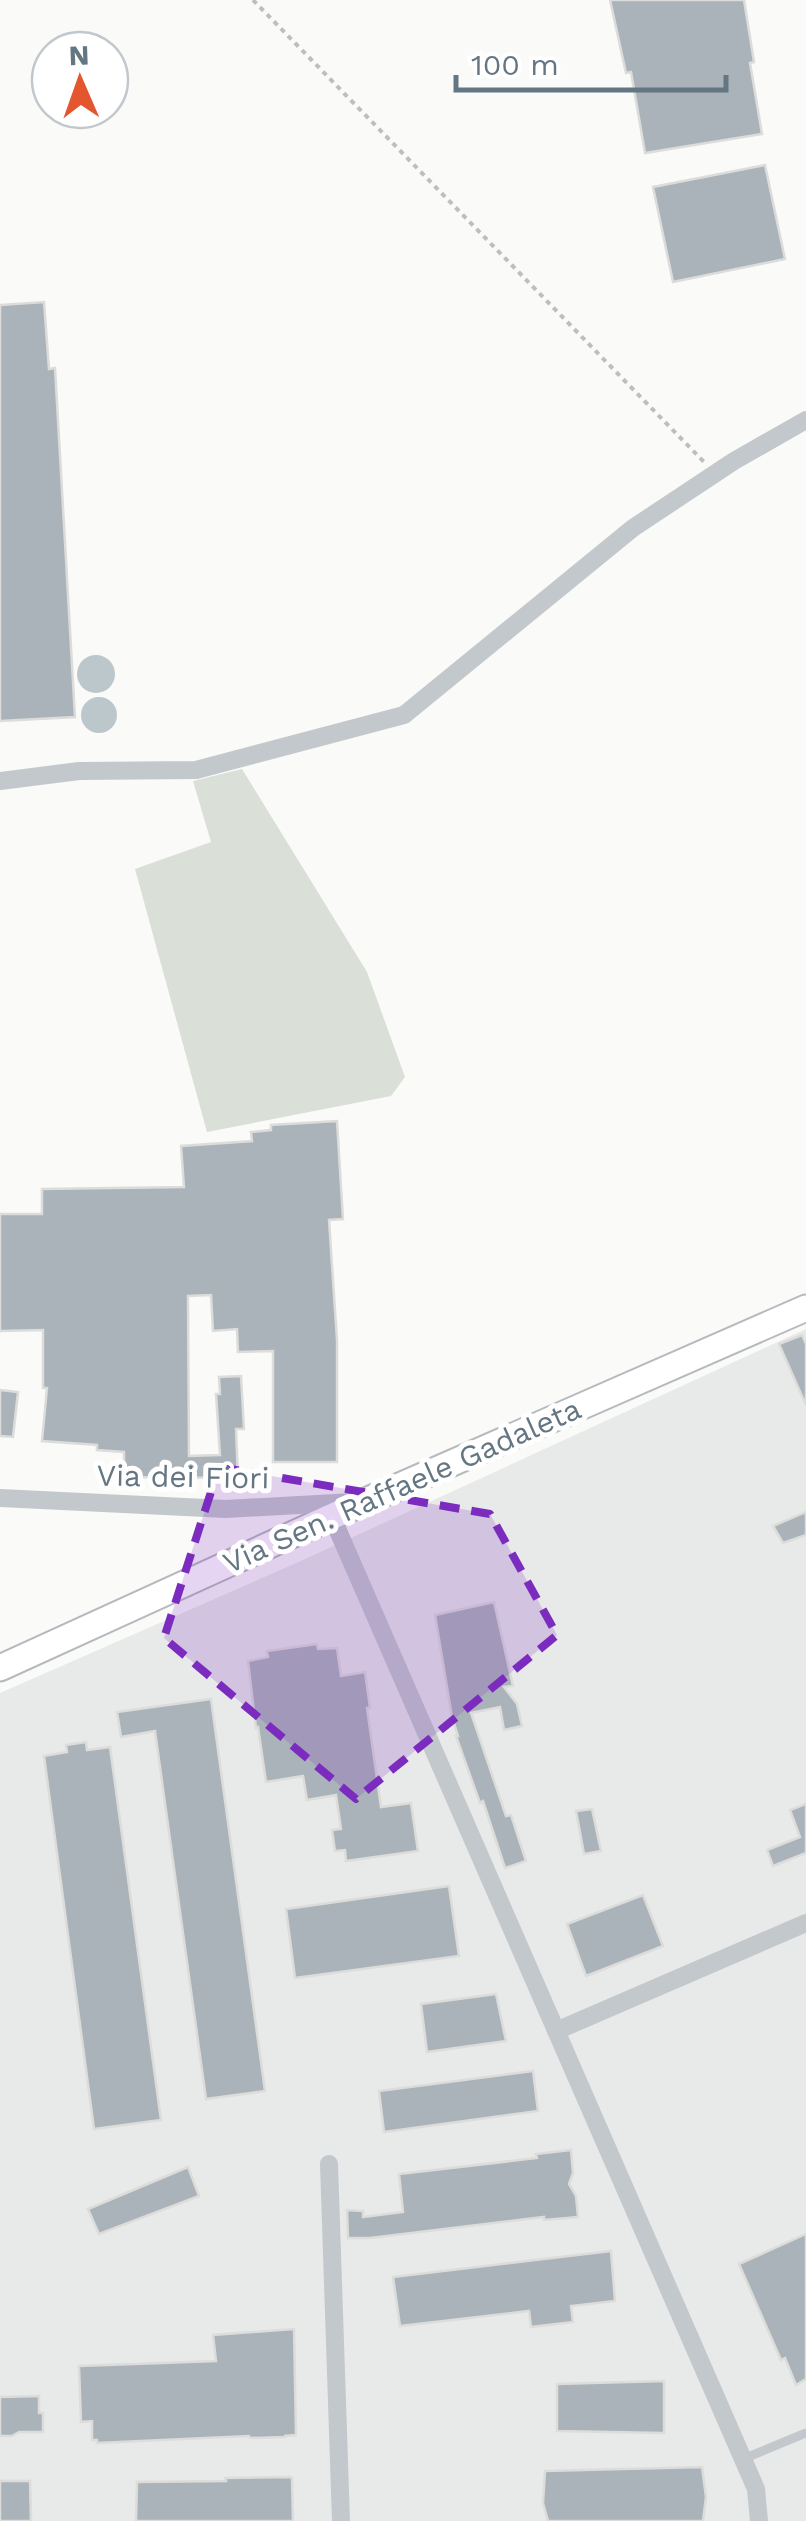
<svg xmlns="http://www.w3.org/2000/svg" width="806" height="2521" font-family="'Work Sans',sans-serif">
<style>
.built{fill:#e8e9e9}
.green{fill:#dadfd7}
.water{fill:#bbc7cb}
.building{fill:#aab3b9;stroke:#dcdcda;stroke-width:2.5}
.lines{fill:none;stroke-linecap:round;stroke-linejoin:round}
.primary-casing{stroke:#b5babe;stroke-width:29}
.path{stroke:#bbbfc2;stroke-width:4;stroke-dasharray:5 5;stroke-linecap:butt}
.lane{stroke:#c3c8cc;stroke-width:9}
.street{stroke:#c3c8cc;stroke-width:18}
.primary{stroke:#fff;stroke-width:25}
.marked{fill:#7b2cbf;fill-opacity:0.2;stroke:#7b2cbf;stroke-width:8;stroke-dasharray:20 12;stroke-linejoin:round}
.labels{text-anchor:middle;stroke-width:10;stroke-linejoin:round;paint-order:stroke}
.street-label{font-size:30px;fill:#657683;stroke:#fff}
</style>
<rect width="100%" height="100%" fill="#fafaf8"/>
<polygon class="built" points="806,1329 806,2521 0,2521 0,1693 303,1560"/>
<polygon class="green" points="242,769 367,972 405,1077 391,1096 207,1132 135,869 211,842 193,781"/>
<g class="water">
<circle cx="96" cy="674" r="19"/>
<circle cx="99" cy="715" r="18"/>
</g>
<g class="building">
<polygon points="610,0 744,0 754,62 750,63 762,134 645,153 631,72 626,73"/>
<polygon points="765,165 785,259 673,282 653,187"/>
<polygon points="44,302 49,369 55,368 75,717 0,721 0,305"/>
<polygon points="337,1121 343,1219 329,1220 337,1340 337,1462 273,1462 273,1351 238,1352 237,1329 213,1331 211,1295 188,1296 189,1456 220,1455 216,1394 220,1394 219,1377 241,1376 244,1429 236,1429 238,1478 124,1477 124,1452 97,1450 97,1445 42,1441 47,1388 43,1388 43,1330 0,1331 0,1214 42,1214 42,1189 184,1187 181,1146 252,1141 251,1132 271,1130 271,1125"/>
<polygon points="802,1335 806,1344 806,1405 779,1344"/>
<polygon points="0,1390 18,1392 13,1437 0,1436"/>
<polygon points="806,1512 806,1535 783,1543 773,1526"/>
<polygon points="494,1602 513,1686 504,1687 517,1704 522,1726 504,1730 500,1707 471,1713 506,1816 511,1815 526,1861 505,1868 483,1801 480,1803 456,1736 458,1736 452,1717 435,1615"/>
<polygon points="317,1644 318,1649 337,1648 341,1676 365,1672 370,1708 367,1708 381,1807 411,1803 418,1851 346,1861 345,1850 335,1851 332,1830 341,1829 336,1795 307,1800 303,1776 266,1782 258,1727 256,1728 248,1661 268,1657 267,1651"/>
<polygon points="211,1699 265,2091 206,2099 155,1731 121,1737 117,1712"/>
<polygon points="86,1742 87,1750 110,1747 161,2120 94,2129 44,1756 67,1752 66,1745"/>
<polygon points="806,1804 806,1853 773,1866 767,1850 800,1837 790,1810"/>
<polygon points="592,1809 601,1851 584,1854 576,1811"/>
<polygon points="449,1886 459,1956 295,1978 286,1909"/>
<polygon points="643,1895 663,1946 586,1976 567,1924"/>
<polygon points="496,1994 506,2041 427,2052 421,2004"/>
<polygon points="533,2071 538,2111 384,2132 379,2091"/>
<polygon points="571,2150 573,2173 569,2184 576,2196 578,2217 544,2220 544,2217 370,2238 348,2238 347,2210 363,2211 363,2217 403,2212 399,2174 537,2158 536,2154"/>
<polygon points="188,2167 199,2196 99,2234 88,2209"/>
<polygon points="806,2234 806,2379 796,2385 785,2358 781,2360 739,2264"/>
<polygon points="611,2251 615,2301 571,2306 573,2322 531,2327 529,2311 400,2326 393,2277"/>
<polygon points="294,2329 296,2435 285,2436 285,2437 250,2438 249,2436 97,2443 97,2440 92,2440 92,2421 81,2422 79,2366 216,2361 213,2335"/>
<polygon points="664,2381 664,2433 557,2431 557,2384"/>
<polygon points="39,2396 39,2413 43,2413 43,2432 19,2432 12,2436 0,2436 0,2397"/>
<polygon points="702,2467 706,2497 703,2521 548,2521 543,2503 545,2471"/>
<polygon points="290,2477 292,2478 293,2521 136,2521 137,2482 226,2481 225,2478"/>
<polygon points="0,2481 30,2481 31,2521 0,2521"/>
</g>
<g class="lines">
<defs>
<polyline id="primary" points="0,1668 379,1495 806,1308"/>
</defs>
<use href="#primary" class="primary-casing"/>
<polyline class="path" points="253,0 705,463"/>
<polyline class="lane" points="743,2459 806,2433"/>
<g class="street">
<polyline points="0,781 79,771 196,770 404,715 633,528 734,461 806,420"/>
<polyline points="0,1498 226,1509 354,1502"/>
<polyline points="332,1517 756,2489 759,2521"/>
<polyline points="556,2031 806,1923"/>
<polyline points="329,2164 341,2521"/>
</g>
<use href="#primary" class="primary"/>
</g>
<path class="marked" d="M219 1467 490 1514 557 1635 356 1799 164 1638Z"/>
<g class="labels">
<g class="street-label">
<text transform="translate(183 1477) rotate(1)" y="10">Via dei Fiori</text>
<text transform="translate(402 1486) rotate(-24)" y="10">Via Sen. Raffaele Gadaleta</text>
</g>
</g>
<g transform="translate(80 80) rotate(358)"><circle r="48" fill="#ffffff" stroke="#c1c8cd" stroke-width="2.5"/>
<path d="M0-8L18 38L0 25L-18 38Z" fill="#e4572e"/>
<text y="-15" font-size="28" font-weight="bold" text-anchor="middle" fill="#657683">N</text>
</g>
<path d="M456 75v15h270v-15" fill="none" stroke="#657683" stroke-width="5"/>
<text x="471" y="75" font-size="30" fill="#657683" stroke="#ffffff" stroke-width="8" paint-order="stroke">100 m</text>
</svg>
